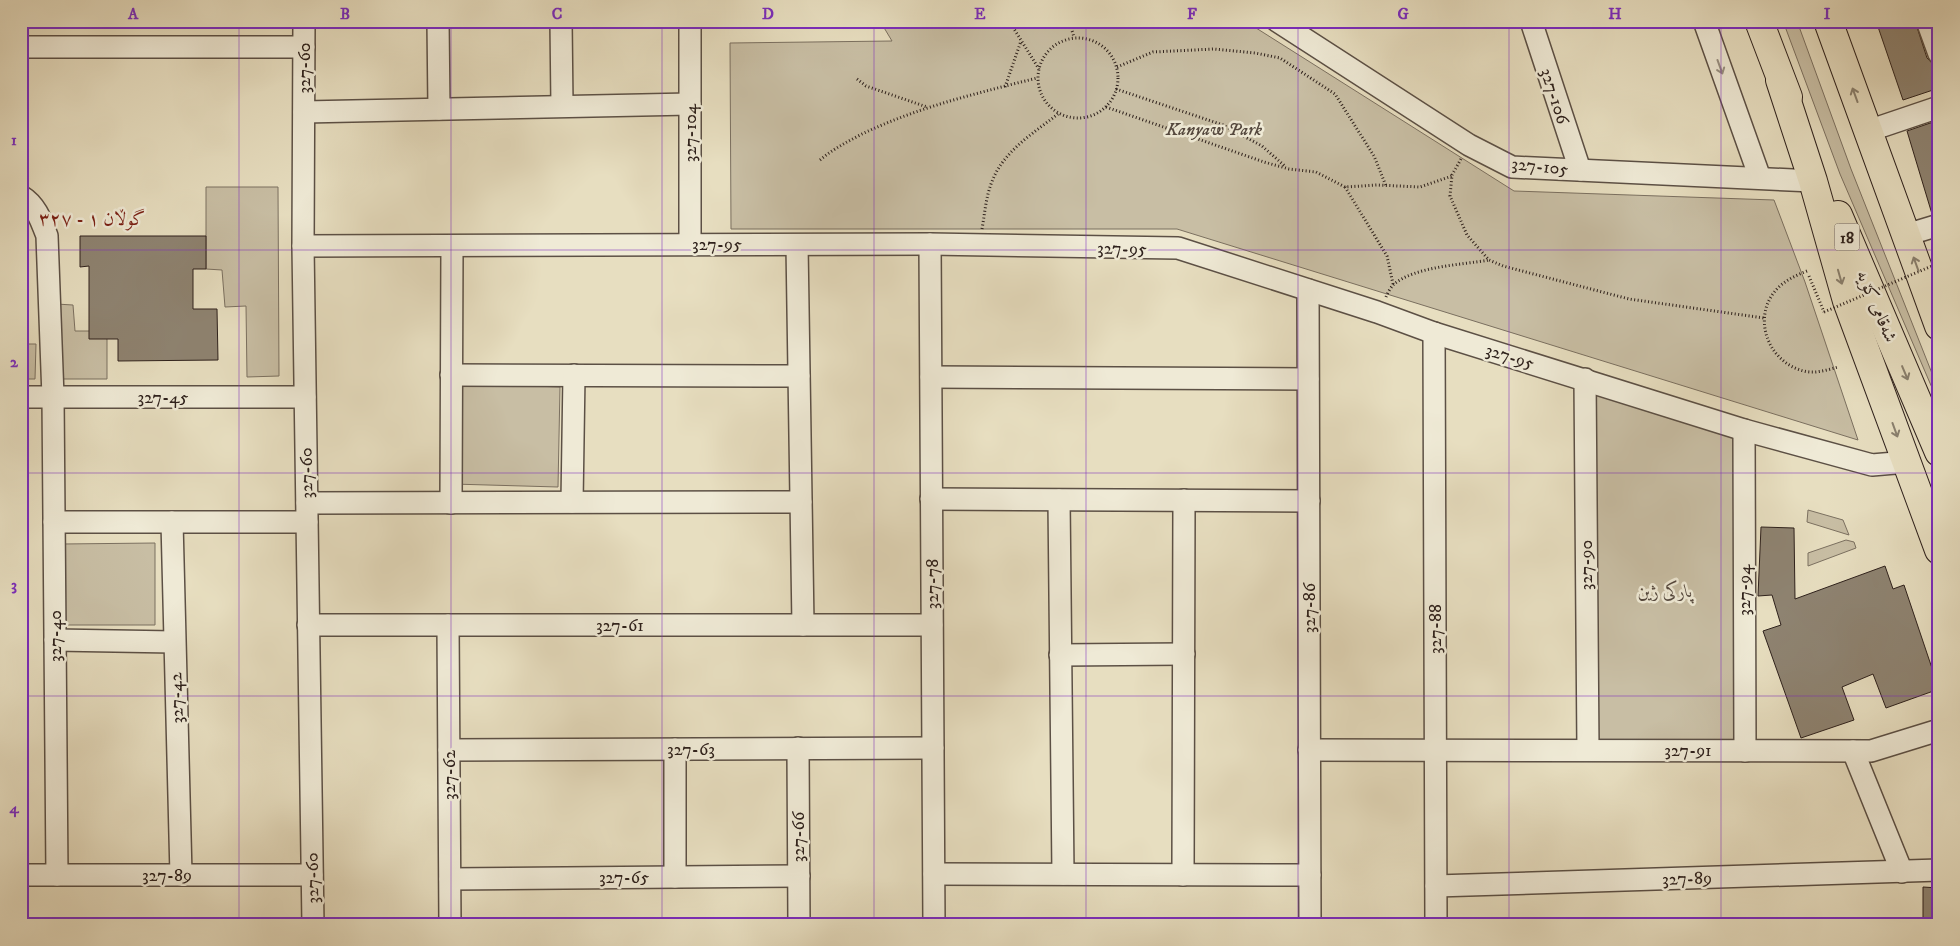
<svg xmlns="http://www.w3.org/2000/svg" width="1960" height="946" font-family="'IM FELL DW Pica',Amiri,serif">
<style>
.green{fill:#c8bea4;stroke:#7b7060}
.building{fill:#8e8371;stroke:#2e211c}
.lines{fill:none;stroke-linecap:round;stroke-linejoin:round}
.minor-casing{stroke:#5c5045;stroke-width:24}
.highway-casing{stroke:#2e211c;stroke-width:30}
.path{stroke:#2e211c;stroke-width:3;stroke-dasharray:1 2.5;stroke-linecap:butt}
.minor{stroke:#efead6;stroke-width:21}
.highway{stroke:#e7dec0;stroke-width:28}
.path-bridge{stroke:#2e211c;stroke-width:3;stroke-dasharray:1 2.5;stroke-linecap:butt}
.oneway{stroke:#989082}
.oneway2{stroke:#8a806e}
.grid{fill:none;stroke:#7b2cbf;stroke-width:1;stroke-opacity:0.55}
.labels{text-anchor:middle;stroke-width:5;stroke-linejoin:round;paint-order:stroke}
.shield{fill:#efead6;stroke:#685d54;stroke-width:1}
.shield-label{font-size:16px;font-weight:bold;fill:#2e211c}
.street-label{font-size:18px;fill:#2e211c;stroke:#efead6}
.park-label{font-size:18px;font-style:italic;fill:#54483e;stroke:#efead6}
.neighbourhood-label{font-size:19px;fill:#7a1f14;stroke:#efead6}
.neatline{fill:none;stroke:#7b2cbf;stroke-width:2}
.grid-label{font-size:16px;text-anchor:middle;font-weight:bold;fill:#7b2cbf}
</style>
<rect width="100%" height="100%" fill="#e7dec0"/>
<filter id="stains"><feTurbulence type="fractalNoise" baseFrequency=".004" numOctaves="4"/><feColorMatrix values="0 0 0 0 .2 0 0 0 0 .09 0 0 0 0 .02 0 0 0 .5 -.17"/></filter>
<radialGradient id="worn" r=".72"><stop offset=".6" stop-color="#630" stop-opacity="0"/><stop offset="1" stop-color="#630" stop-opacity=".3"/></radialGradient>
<g class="green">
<polygon points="880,21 1245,21 1514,191 1774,200 1805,282 1858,440 1177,229 731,229 730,43 892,41"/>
<polygon points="1783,21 1797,21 1851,169 1939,391 1939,404 1840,174"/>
<polygon points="206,187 278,187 279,376 247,377 246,306 225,307 222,270 206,269"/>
<polygon points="56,304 73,305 75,331 89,331 107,339 107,379 63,379 57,372"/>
<polygon points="21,344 36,344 35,379 21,379"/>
<polygon points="455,383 560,387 558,487 452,484"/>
<polygon points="1590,389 1738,437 1739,745 1593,745"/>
<polygon points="1808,510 1843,520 1849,535 1807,522"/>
<polygon points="1846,540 1854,542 1856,548 1808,566 1808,553"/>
<polygon points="155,543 155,625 62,625 62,544"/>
</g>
<g class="building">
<polygon points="1876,21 1915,21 1927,58 1934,65 1939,78 1939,88 1903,100"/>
<polygon points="1939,120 1939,213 1932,214 1907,131"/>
<polygon points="80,236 206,236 206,269 193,269 193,309 217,309 218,360 118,361 118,339 89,339 89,266 80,267"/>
<polygon points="1761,527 1794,528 1795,599 1885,566 1893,589 1904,585 1939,689 1886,708 1873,674 1842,687 1854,720 1801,738 1763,631 1781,625 1772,595 1758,596"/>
<polygon points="1923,887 1939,888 1939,925 1923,925"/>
</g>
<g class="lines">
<defs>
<g id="minor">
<polyline points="304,21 303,246 313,925"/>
<polyline points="438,21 439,109"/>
<polyline points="561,21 562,106"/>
<polyline points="690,21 690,244"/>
<polyline points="1277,21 1469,145 1512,167 1813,181"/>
<polyline points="1531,21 1580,170"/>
<polyline points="1704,21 1760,178"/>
<polyline points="1927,21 1939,54"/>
<polyline points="21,47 304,47"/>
<polyline points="304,112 690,104"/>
<polyline points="1868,131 1939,107"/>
<path d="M21 196C36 205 41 220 47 236L53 397 57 875"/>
<polyline points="1906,235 1939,225"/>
<polyline points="930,244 934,925"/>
<polyline points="797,245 803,625"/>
<polyline points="303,246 930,244 1178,248 1377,312 1434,333 1744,430 1872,465 1907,462"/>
<polyline points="1308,290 1310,925"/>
<polyline points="1434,333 1436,925"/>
<polyline points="451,375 799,376"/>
<polyline points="931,377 1308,379"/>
<polyline points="1585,379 1588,750"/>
<polyline points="21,397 305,397"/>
<polyline points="1744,430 1745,751"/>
<polyline points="931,499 1309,501"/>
<polyline points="1059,500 1063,874"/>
<polyline points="572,502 574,375"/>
<polyline points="307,503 801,502"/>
<polyline points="451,503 452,246"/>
<polyline points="54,522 307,522"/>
<polyline points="172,522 181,875"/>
<polyline points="308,625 932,625"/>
<polyline points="448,625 450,925"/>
<polyline points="55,640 174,642"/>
<polyline points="1060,655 1184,654"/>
<polyline points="798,748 799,925"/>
<polyline points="449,750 933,748"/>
<polyline points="1309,750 1871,751 1939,730"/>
<polyline points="1853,751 1902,872"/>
<polyline points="934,874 1310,875"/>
<polyline points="21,875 312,875"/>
<polyline points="1183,875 1184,500"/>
<polyline points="675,877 675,749"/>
<polyline points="450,879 799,876"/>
<polyline points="1436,886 1939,870"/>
</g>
<g id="highway">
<polyline points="1759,21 1788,97"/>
<polyline points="1828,21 1939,326"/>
<polyline points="1780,80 1813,181 1847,301 1939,550"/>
<polyline points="1838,215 1939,452"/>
</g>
</defs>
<use href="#minor" class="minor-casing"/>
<use href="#highway" class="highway-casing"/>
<g class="path">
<polyline points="1009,21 1039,69"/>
<polyline points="1069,21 1074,37"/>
<circle cx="1078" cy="78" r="40"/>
<polyline points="1117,67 1153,52 1214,49 1255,53 1280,58 1335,94 1374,156 1386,186"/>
<polyline points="857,79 866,86 927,107"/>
<polyline points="1005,87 1021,41"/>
<polyline points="1116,89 1223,125 1262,146 1286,167"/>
<polyline points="1106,107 1264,162 1289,169 1316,172 1345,187 1377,185 1420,187 1452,176"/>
<polyline points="1461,159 1452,175 1450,196 1467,235 1489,260 1503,266 1629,299 1764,318"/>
<path d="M820 160C833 149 847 142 862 134 918 107 978 93 1037 78"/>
<polyline points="1345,187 1387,256 1393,284"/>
<path d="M982 229C985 212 986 195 993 179 1005 150 1035 132 1058 114"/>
<path d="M1807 271C1797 275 1788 279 1780 286 1750 313 1766 362 1804 371 1815 374 1827 370 1838 367"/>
<polyline points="1809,276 1824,312"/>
<path d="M1386 297C1388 292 1391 287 1394 284 1417 266 1461 265 1489 260"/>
</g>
<use href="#minor" class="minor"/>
<use href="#highway" class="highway"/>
<polyline class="path-bridge" points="1824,312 1939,263"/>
</g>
<defs><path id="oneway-shaft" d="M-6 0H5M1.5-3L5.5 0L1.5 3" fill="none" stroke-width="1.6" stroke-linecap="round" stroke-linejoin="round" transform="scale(1.25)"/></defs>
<use class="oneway" href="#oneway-shaft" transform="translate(1720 67) rotate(70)"/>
<g class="oneway2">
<use href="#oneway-shaft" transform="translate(1855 95) rotate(-110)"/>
<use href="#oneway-shaft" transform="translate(1916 264) rotate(-110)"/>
<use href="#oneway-shaft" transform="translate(1840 277) rotate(74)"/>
<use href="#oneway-shaft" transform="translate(1905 373) rotate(67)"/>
<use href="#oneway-shaft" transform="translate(1895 430) rotate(70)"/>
</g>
<path class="grid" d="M239 21V925M451 21V925M662 21V925M874 21V925M1086 21V925M1298 21V925M1509 21V925M1721 21V925M21 250H1939M21 473H1939M21 696H1939"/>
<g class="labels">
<rect class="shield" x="1834.5" y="223.5" width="25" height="27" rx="4"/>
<g class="shield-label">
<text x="1847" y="243">18</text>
</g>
<g class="street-label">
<text transform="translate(304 68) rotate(-90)" y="6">327-60</text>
<text transform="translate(1555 96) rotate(72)" y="6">327-106</text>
<text transform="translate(690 133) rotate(-90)" y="6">327-104</text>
<text transform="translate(1540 166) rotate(6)" y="6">327-105</text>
<text x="717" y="250">327-95</text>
<text transform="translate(1122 248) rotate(1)" y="6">327-95</text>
<text transform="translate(1877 306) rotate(67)" y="6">شەقامی کۆیە</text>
<text transform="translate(1510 356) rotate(17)" y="6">327-95</text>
<text x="163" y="403">327-45</text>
<text transform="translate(306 473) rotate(-91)" y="6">327-60</text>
<text transform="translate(1586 565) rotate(-90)" y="6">327-90</text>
<text transform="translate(932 584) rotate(-90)" y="6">327-78</text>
<text transform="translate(1744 590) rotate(-90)" y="6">327-94</text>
<text transform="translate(1309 608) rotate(-90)" y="6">327-86</text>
<text x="620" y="631">327-61</text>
<text transform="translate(1435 629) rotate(-90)" y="6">327-88</text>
<text transform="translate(55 636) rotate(-90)" y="6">327-40</text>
<text transform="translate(176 698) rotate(-92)" y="6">327-42</text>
<text x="691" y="755">327-63</text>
<text x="1688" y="756">327-91</text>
<text transform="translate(449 775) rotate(-90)" y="6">327-62</text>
<text transform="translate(798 837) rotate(-90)" y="6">327-66</text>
<text x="167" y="881">327-89</text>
<text x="624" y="883">327-65</text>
<text transform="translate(312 878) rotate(-91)" y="6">327-60</text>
<text transform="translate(1687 878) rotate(-2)" y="6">327-89</text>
</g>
<g class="park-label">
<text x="1214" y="135">Kanyaw Park</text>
<text x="1665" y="597">پارکی ژین</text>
</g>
<g class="neighbourhood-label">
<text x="92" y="225">گوڵان ١ - ٣٢٧</text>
</g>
</g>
<rect width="1960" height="946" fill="none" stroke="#e7dec0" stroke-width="55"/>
<rect x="28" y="28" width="1904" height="890" class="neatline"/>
<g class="grid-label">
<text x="133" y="19">A</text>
<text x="345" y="19">B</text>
<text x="557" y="19">C</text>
<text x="768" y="19">D</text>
<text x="980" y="19">E</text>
<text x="1192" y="19">F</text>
<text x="1403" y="19">G</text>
<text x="1615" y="19">H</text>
<text x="1827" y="19">I</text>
<text x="14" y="145">1</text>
<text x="14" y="367">2</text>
<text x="14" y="590">3</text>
<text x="14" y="813">4</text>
</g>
<rect width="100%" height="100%" filter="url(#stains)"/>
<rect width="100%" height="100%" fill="url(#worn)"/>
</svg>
